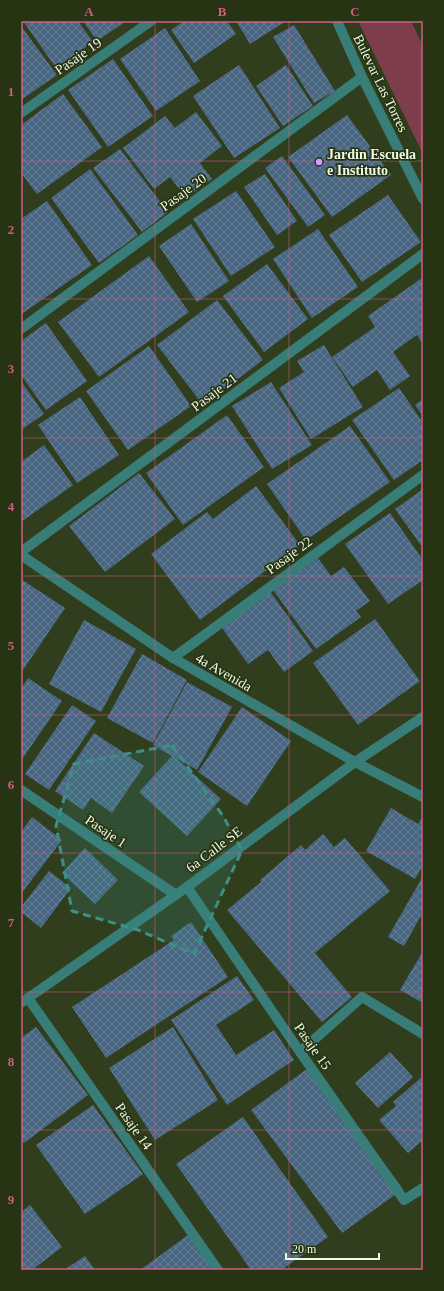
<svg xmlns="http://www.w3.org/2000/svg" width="444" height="1291" font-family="'Times New Roman',serif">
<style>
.park{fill:#7e3d4b}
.building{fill:url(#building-cross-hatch)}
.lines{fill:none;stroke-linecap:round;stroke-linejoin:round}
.minor{stroke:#387d78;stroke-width:10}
.marked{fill:#3c9086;fill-opacity:0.2;stroke:#3c9086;stroke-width:3;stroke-dasharray:8 5;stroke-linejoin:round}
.grid{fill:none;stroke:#d05c84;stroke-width:1;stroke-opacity:0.55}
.poi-dot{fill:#d29dfd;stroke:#263413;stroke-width:1.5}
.labels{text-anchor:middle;stroke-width:3.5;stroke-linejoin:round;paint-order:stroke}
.street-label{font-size:14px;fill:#eff9e5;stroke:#263413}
.poi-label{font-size:14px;font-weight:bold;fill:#eff9e5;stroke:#263413;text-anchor:start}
.neatline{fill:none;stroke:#d05c84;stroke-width:1.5}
.grid-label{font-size:13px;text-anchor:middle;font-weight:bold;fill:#d05c84}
</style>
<defs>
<pattern id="building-cross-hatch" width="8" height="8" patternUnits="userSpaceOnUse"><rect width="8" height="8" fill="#496683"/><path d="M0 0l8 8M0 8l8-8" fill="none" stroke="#647d94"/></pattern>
</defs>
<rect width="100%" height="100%" fill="#303e1d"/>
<polygon class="park" points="358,21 411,21 423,46 423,154"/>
<g class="building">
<polygon points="23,21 78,21 93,42 56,68"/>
<polygon points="83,21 126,21 97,41"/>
<polygon points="184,21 227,21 236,34 194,63 171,30"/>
<polygon points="236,21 286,21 250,44"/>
<polygon points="294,25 335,91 314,103 273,37"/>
<polygon points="21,26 57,75 21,100"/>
<polygon points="165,28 200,81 156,111 120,59"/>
<polygon points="113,59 153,116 108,147 68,90"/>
<polygon points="239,65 280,128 234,158 193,96"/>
<polygon points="286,65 313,106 283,126 256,86"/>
<polygon points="63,94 102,147 37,194 21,173 21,125"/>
<polygon points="196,112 222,146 200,163 212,179 186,198 170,177 154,189 123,148 165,116 175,128"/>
<polygon points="347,115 391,175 332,217 288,157"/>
<polygon points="120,149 168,212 142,232 93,168"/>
<polygon points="282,156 325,215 308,227 265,168"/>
<polygon points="90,169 138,235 99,263 51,198"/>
<polygon points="265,174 297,221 277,235 244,187"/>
<polygon points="236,191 275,247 231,276 193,219"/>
<polygon points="388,195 421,242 362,282 329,235"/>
<polygon points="47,201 92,265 23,313 21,310 21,219"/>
<polygon points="191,224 229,281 197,302 159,246"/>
<polygon points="318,229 358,287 312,318 273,259"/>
<polygon points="149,256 189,312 99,377 58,322"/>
<polygon points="267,264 308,319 264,352 223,296"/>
<polygon points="422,278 423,344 417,335 393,352 410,376 390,390 377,370 353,387 332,357 375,327 368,316"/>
<polygon points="217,300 263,360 203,405 157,345"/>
<polygon points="46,323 87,381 46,410 21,375 21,341"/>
<polygon points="324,345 363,407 311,439 279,388 304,372 297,361"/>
<polygon points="149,346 191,406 128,450 86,391"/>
<polygon points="21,381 44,414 21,430"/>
<polygon points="271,382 312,445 272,469 232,406"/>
<polygon points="399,388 423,423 423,460 394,480 352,420"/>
<polygon points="80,397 119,455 77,483 38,425"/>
<polygon points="423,399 423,416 415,405"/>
<polygon points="227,415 264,467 183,525 146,473"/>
<polygon points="350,426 390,482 306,540 267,484"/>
<polygon points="44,445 73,485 21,522 21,462"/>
<polygon points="139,473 175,519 105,572 69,526"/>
<polygon points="256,486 300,545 200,620 151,554 207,512 213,519"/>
<polygon points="423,489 423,548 395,509"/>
<polygon points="390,513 423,560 423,580 388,604 345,544"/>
<polygon points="318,558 331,576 344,567 370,601 356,611 361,617 316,649 273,590"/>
<polygon points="21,579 65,608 21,673"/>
<polygon points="269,590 313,651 284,672 268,650 248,664 220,625"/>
<polygon points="375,619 420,681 358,725 313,663"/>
<polygon points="84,620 136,649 101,712 49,684"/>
<polygon points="142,654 187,680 153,743 107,718"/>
<polygon points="28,678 62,701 21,761 21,689"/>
<polygon points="187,682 232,707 197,770 176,758 221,799 187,836 139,792 172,756 153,745"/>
<polygon points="72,705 96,721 49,790 25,774"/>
<polygon points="242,707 291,741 247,806 198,772"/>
<polygon points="94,733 144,766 112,813 91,798 83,810 55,791"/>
<polygon points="391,808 418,824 423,816 423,865 415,879 366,851"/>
<polygon points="32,817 62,840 21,894 21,832"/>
<polygon points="323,834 334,847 345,838 390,891 315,953 352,997 322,1022 227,910 261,882 260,880 301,845 305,850"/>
<polygon points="85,848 118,880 95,904 62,873"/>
<polygon points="49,871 71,888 41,928 21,912 21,907"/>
<polygon points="423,876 423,912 404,946 388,937"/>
<polygon points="191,922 228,977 106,1058 72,1007 174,940 171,936"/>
<polygon points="423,951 423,1003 400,990"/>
<polygon points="237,976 254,1000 216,1025 236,1055 274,1030 294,1060 227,1105 171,1020"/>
<polygon points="36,1027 88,1095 24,1143 21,1140 21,1038"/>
<polygon points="173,1027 218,1100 155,1140 109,1068"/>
<polygon points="390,1052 413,1077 378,1108 355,1083"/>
<polygon points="311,1066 403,1189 342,1233 251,1110"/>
<polygon points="423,1076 423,1140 408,1153 379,1120 396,1106 393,1102"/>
<polygon points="93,1105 143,1174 85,1214 36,1145"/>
<polygon points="243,1117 328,1237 281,1270 251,1270 176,1164"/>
<polygon points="30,1205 62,1247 32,1270 21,1270 21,1212"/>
<polygon points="188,1235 214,1270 140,1270"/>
<polygon points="85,1256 95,1270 64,1270"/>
</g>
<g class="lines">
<g class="minor">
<polyline points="337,21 362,77 423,199"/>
<polyline points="21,113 151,21"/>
<polyline points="21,329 362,77"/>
<polyline points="21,552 423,254"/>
<polyline points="21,555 173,658 355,762 423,797"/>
<polyline points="173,658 423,475"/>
<polyline points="21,790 176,895"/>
<polyline points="187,887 300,1052 404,1200 423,1188"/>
<polyline points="28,998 218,1270"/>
<polyline points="21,1003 187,887 355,762 423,717"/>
<polyline points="300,1052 362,997 423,1034"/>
</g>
</g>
<path class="marked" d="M172 745 223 816 242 850 194 954 138 930 72 911 56 826 74 764Z"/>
<path class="grid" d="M155 21V1270M289 21V1270M21 161H423M21 299H423M21 438H423M21 576H423M21 715H423M21 853H423M21 992H423M21 1130H423"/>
<circle class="poi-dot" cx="319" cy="162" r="4"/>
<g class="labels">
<g class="street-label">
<text transform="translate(78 56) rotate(-35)" y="5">Pasaje 19</text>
<text transform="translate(381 83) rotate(64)" y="5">Bulevar Las Torres</text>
<text transform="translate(183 192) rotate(-36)" y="5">Pasaje 20</text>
<text transform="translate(214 392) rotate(-37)" y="5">Pasaje 21</text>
<text transform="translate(289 555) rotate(-36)" y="5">Pasaje 22</text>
<text transform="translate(224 672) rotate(30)" y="5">4a Avenida</text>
<text transform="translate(106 831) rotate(34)" y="5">Pasaje 1</text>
<text transform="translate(214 849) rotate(-37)" y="5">6a Calle SE</text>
<text transform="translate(313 1046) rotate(55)" y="5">Pasaje 15</text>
<text transform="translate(134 1126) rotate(55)" y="5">Pasaje 14</text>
</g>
<g class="poi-label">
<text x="327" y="159">Jardin Escuela<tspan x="327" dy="16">e Instituto</tspan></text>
</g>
</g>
<rect width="444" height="1291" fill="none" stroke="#263413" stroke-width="44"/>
<path d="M286 1253v6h93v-6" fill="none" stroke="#eff9e5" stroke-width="2"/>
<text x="292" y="1253" font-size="12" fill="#eff9e5" stroke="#263413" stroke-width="3" paint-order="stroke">20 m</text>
<rect x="22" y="22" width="400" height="1247" class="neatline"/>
<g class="grid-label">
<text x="89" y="16">A</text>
<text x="222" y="16">B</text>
<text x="355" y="16">C</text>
<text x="11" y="96">1</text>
<text x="11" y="234">2</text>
<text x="11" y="373">3</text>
<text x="11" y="511">4</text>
<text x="11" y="650">5</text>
<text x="11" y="789">6</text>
<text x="11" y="927">7</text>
<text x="11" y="1066">8</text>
<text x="11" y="1204">9</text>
</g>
</svg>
